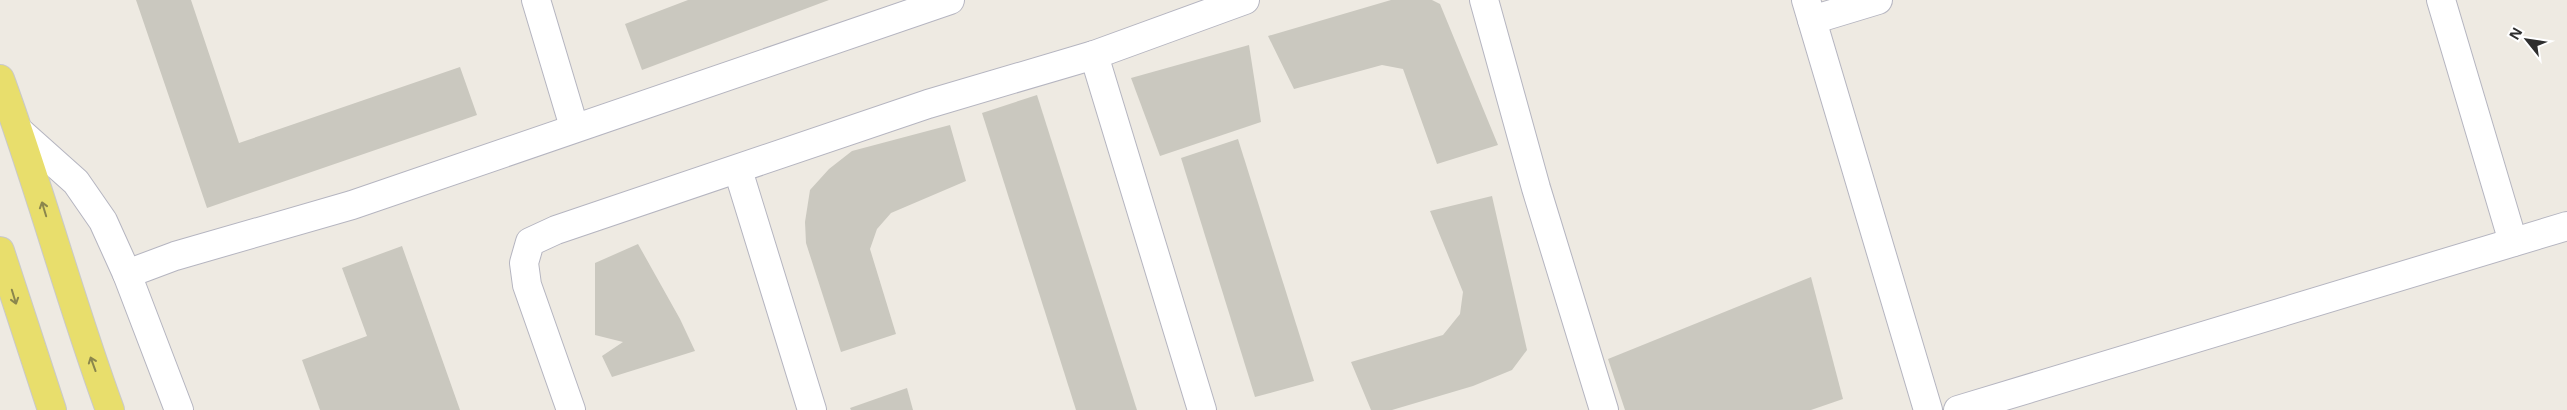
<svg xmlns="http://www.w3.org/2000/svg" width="2567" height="410" font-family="'Open Sans',sans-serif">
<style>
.building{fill:#cac8bf}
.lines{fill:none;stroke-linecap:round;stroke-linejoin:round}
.minor-casing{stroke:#b5b5c0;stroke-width:30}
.major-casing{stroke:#c9c9c9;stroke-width:30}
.minor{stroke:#fff;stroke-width:28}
.major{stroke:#e8de6c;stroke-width:28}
.oneway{stroke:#8b864d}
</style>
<rect width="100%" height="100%" fill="#eeeae2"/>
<g class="building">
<polygon points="136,0 191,0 239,143 460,67 477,115 207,208"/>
<polygon points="688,0 829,0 642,70 625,24"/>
<polygon points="1391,0 1432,0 1440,4 1498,145 1437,164 1403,69 1382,65 1294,89 1268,36"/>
<polygon points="1249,45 1261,122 1160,156 1131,78"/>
<polygon points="1037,95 1137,410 1076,410 982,113"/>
<polygon points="950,125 966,181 891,213 877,229 870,249 896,334 841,352 806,243 805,222 810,190 829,169 852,151"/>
<polygon points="1238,139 1314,381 1255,397 1181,158"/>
<polygon points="1492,196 1527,350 1512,370 1473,386 1392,410 1371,410 1351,362 1443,335 1460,314 1463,292 1430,211"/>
<polygon points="638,244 680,319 695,351 612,377 602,356 623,342 595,335 595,263"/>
<polygon points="402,246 460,410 320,410 302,360 367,336 342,268"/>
<polygon points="1811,277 1843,399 1811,410 1625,410 1608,359"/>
<polygon points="907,388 913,410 851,410 850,408"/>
</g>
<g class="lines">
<defs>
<g id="minor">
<polyline points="536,0 574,127"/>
<polyline points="1484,0 1536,188 1604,410"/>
<polyline points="1806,0 1928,410"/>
<polyline points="2441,0 2513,242"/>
<polyline points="1812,20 1878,0"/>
<polyline points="1094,55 1202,410"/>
<polyline points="20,132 76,182 103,221 127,274 179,410"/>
<polyline points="738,170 812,410"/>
<polyline points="127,274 175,256 352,205 950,0"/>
<polyline points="571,410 527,285 524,263 530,242 556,230 928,104 1094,55 1245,0"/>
<polyline points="1958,410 2567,226"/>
</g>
<g id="major">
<path d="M0 79C40 188 70 301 110 410"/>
<polyline points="0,251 52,410"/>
</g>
</defs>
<use href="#minor" class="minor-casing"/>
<use href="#major" class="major-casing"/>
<use href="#minor" class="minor"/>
<use href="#major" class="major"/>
</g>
<defs><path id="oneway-shaft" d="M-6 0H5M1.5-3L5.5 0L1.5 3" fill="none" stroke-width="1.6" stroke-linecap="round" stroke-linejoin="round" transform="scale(1.25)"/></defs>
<g class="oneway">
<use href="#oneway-shaft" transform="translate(44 209) rotate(-107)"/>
<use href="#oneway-shaft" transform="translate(14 297) rotate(73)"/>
<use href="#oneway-shaft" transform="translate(93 364) rotate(-110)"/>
</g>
<g transform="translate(2527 40) rotate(300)" stroke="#ffffff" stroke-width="4" paint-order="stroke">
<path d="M0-4L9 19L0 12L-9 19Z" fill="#2e2e2e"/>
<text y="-8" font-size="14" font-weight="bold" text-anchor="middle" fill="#2e2e2e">N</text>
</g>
</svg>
